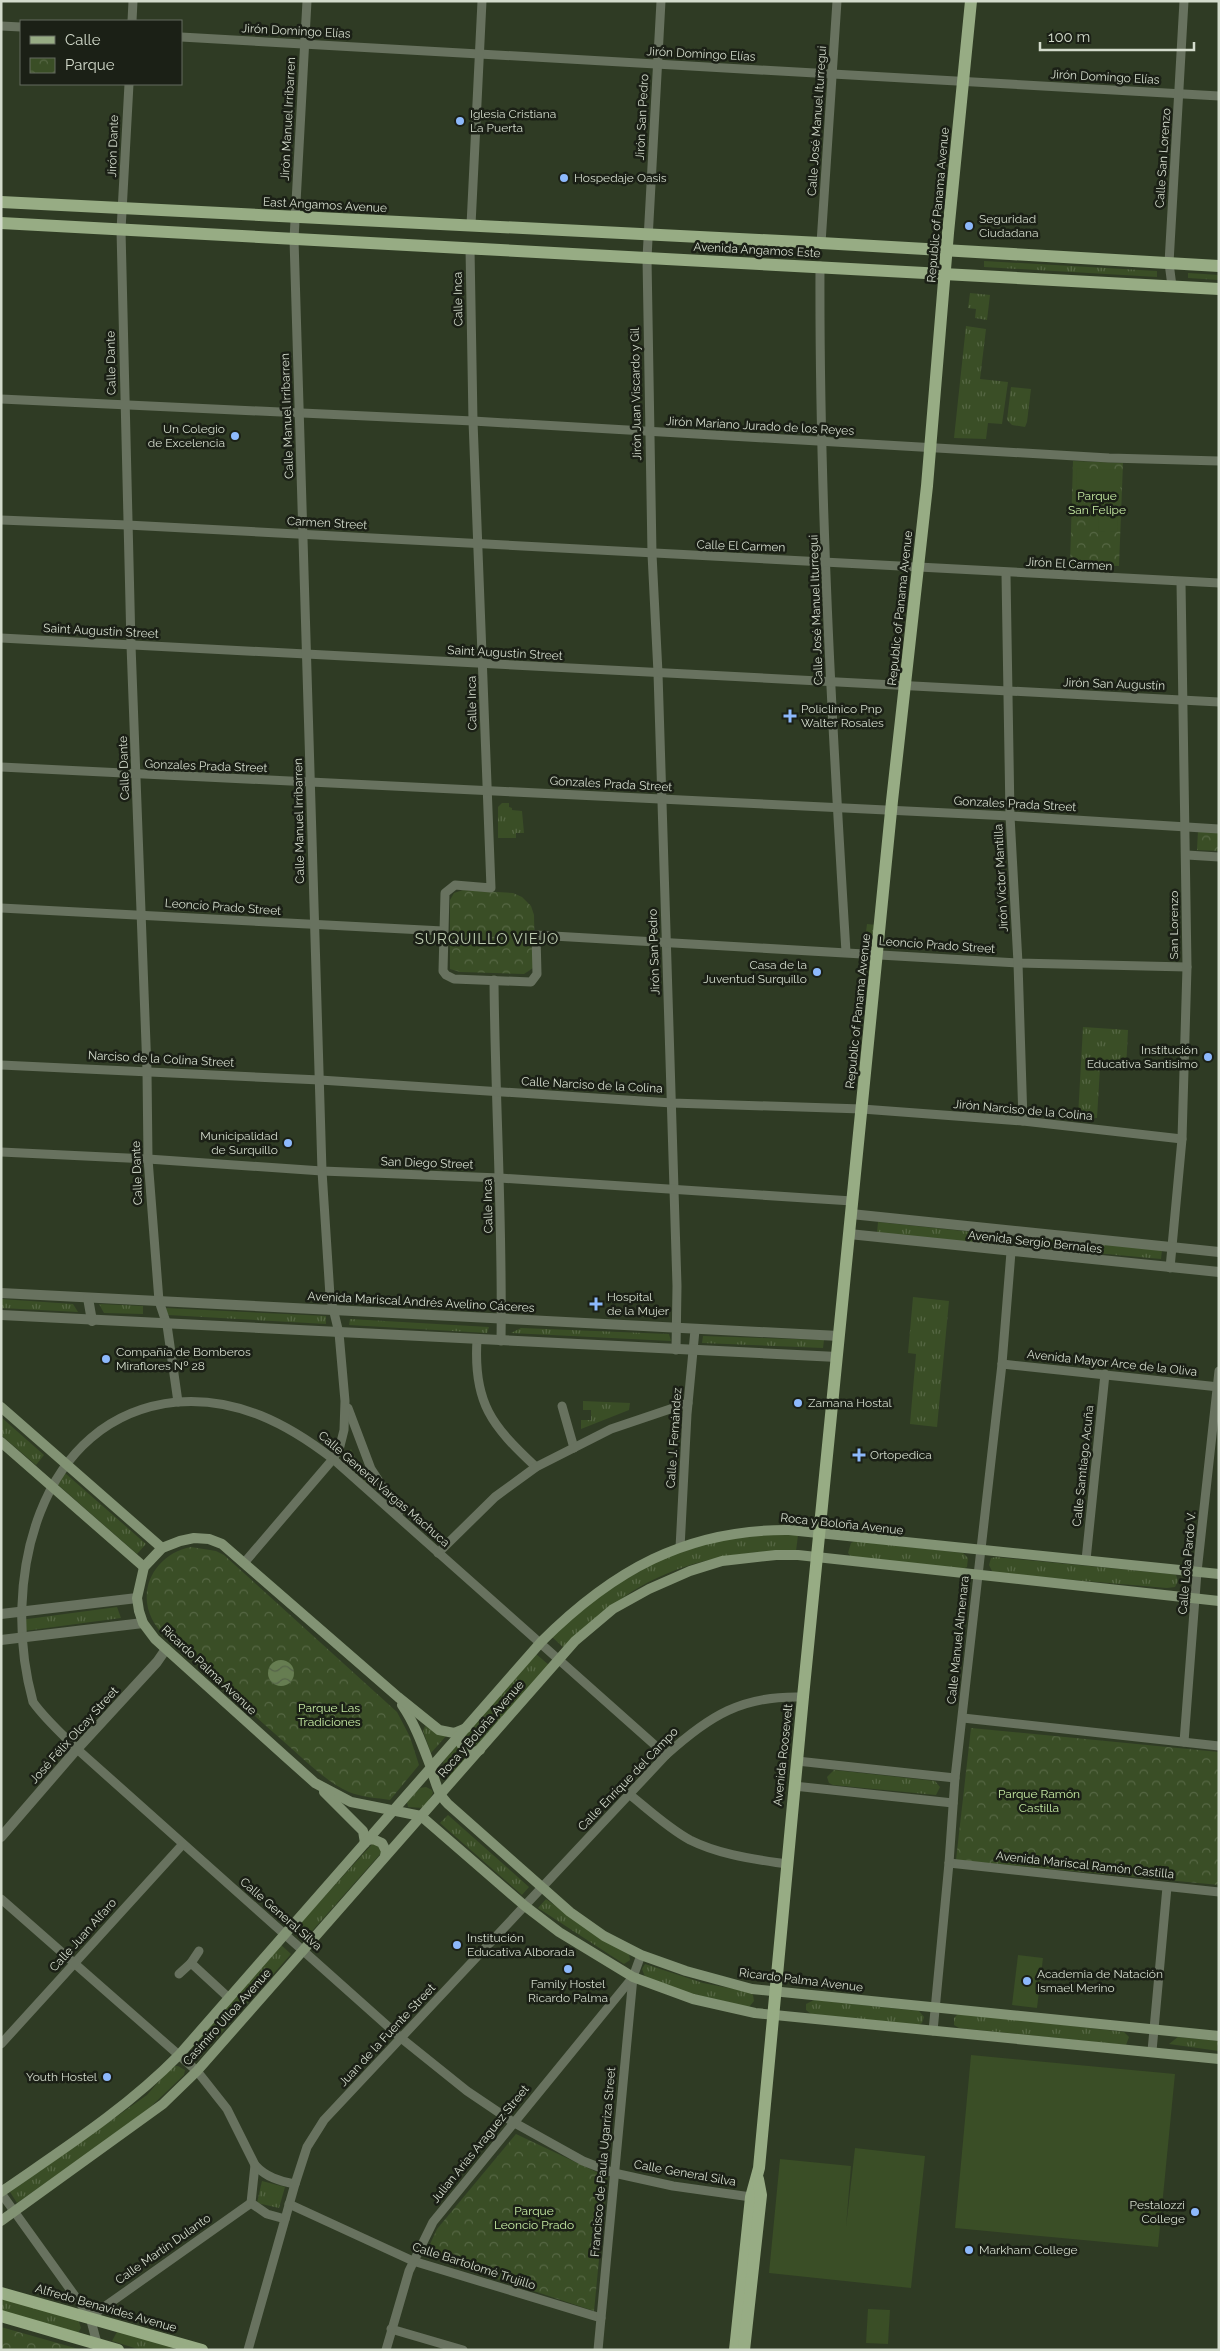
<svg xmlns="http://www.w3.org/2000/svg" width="1220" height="2351" font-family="Raleway,sans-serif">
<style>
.grass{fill:url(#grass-tufts)}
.park{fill:url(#park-crowns)}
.pitch{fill:#3a4e26}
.water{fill:url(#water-waves)}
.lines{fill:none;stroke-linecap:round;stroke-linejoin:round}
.minor{stroke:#68725f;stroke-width:9}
.tertiary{stroke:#68725f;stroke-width:10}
.secondary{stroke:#829374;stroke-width:10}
.primary{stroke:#97ac84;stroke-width:12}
.poi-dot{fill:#8db9fc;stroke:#1b2016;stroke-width:2}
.labels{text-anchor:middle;stroke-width:5;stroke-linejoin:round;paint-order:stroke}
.street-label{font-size:12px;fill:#d3dbcc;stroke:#1b2016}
.poi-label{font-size:12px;fill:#d3dbcc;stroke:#1b2016;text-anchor:start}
.park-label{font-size:12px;fill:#c7eca5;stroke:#1b2016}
.quarter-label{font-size:15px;letter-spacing:1px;fill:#bdccb0;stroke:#1b2016}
</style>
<defs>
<pattern id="grass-tufts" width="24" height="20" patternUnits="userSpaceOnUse" patternTransform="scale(1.25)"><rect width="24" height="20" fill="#3a4e26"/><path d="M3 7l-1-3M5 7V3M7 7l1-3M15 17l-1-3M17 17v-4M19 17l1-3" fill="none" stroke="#566744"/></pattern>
<pattern id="park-crowns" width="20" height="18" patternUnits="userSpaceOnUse" patternTransform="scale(1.25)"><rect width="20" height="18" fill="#3a4e26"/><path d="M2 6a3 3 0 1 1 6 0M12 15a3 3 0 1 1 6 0" fill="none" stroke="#566744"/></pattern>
<pattern id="water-waves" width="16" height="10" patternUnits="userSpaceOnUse" patternTransform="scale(1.25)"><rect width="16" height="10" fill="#667d51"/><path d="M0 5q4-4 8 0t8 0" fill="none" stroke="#566549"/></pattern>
</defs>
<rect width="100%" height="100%" fill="#2f3b24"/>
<g class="grass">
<polygon points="984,261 1157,271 1157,277 984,267"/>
<polygon points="1188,273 1219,275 1219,280 1188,278"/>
<polygon points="970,293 990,295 987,320 975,318 976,309 968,308"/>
<polygon points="966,326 986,329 980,379 1008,382 1002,424 988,423 986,439 954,438"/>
<polygon points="1011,387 1031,389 1027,422 1025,427 1012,425 1007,420"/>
<polygon points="502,803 509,803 509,807 512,808 512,810 522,811 524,833 516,833 516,838 498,838 498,807"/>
<polygon points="867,924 877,925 873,935 865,940"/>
<polygon points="1083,1027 1128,1030 1126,1069 1100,1068 1097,1118 1078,1117"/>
<polygon points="878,1222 1001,1235 999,1245 877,1233"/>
<polygon points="1020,1236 1162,1250 1161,1259 1020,1246"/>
<polygon points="913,1297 949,1301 937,1427 910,1424 916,1354 908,1353"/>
<polygon points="1,1299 73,1304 78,1312 1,1308"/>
<polygon points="99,1304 143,1306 143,1314 104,1313"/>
<polygon points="165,1308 326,1316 326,1324 168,1315"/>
<polygon points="350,1319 489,1327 487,1333 349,1325"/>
<polygon points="521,1328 669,1334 671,1341 511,1333"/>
<polygon points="703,1336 824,1340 823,1348 702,1343"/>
<polygon points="583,1401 630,1403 629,1410 581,1429 581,1420 591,1420 591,1410 583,1410"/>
<polygon points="1,1417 44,1455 36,1465 1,1435"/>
<polygon points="65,1473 146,1544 137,1554 56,1483"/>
<path d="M772 1534 798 1535 796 1551C733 1550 666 1564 616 1603 598 1617 581 1633 564 1648L552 1637 598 1595 663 1558 715 1541Z"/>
<polygon points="855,1541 963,1553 968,1558 967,1567 960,1570 853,1559 848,1553 851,1543"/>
<polygon points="996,1557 1171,1574 1176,1575 1178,1581 1175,1587 1167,1588 993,1573 989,1565 991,1558"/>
<polygon points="117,1607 121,1618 24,1631 20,1620"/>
<polygon points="536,1654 549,1665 476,1748 466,1746 463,1737"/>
<polygon points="425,1726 446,1736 431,1753 423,1731"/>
<polygon points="457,1744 469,1755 450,1778 443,1762"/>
<polygon points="834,1770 935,1781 940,1787 936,1795 833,1785 829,1783 827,1777"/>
<polygon points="426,1787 432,1790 433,1793 424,1808 408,1807 407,1802 420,1788"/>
<polygon points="448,1815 529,1887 522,1895 440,1823"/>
<polygon points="375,1841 382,1852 305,1939 294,1930"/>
<polygon points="546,1899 585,1927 629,1953 630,1960 624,1964 538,1908"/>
<polygon points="281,1945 291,1954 200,2057 190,2047"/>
<polygon points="645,1964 703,1983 750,1992 753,1995 754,2001 749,2007 685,1992 645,1977 642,1969"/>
<polygon points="814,2000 919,2011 924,2017 922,2023 918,2025 811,2014 806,2010 806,2004"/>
<polygon points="959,2013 1124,2032 1129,2037 1126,2045 959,2028 954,2025 954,2018"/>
<polygon points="1178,2037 1219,2041 1219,2051 1169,2044"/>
<polygon points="172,2066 178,2066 185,2070 184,2075 141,2116 17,2203 10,2192 147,2095"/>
<polygon points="262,2181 285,2187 279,2208 257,2203"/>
<polygon points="1,2298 78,2319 81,2328 78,2333 1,2311"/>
<polygon points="118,2330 187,2350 141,2350 112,2341"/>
</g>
<g class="park">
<polygon points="1073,461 1123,463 1119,566 1070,565"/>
<polygon points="1198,830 1219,830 1219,851 1197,850"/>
<polygon points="463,890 513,893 522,897 531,906 534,915 535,962 533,968 524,974 460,972 450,969 450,900 454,893"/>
<polygon points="351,1449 369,1486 342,1460"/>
<path d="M191 1547 216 1551 224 1555 397 1712 410 1737 419 1765 390 1800C377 1798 361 1797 349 1792 327 1782 309 1764 291 1748 263 1723 234 1698 206 1672 190 1657 161 1638 152 1619 136 1587 158 1553 191 1547Z"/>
<polygon points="971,1728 1219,1752 1219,1885 956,1860"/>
<polygon points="516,2134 607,2177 594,2311 425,2255 437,2229"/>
<polygon points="1,2327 82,2350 1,2350"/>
</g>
<g class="pitch">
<polygon points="1077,468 1121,470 1120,495 1076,494"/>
<polygon points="1099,500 1119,500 1117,532 1098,531"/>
<polygon points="1018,1955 1043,1958 1037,2008 1012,2005"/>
<polygon points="971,2055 1175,2074 1158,2247 955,2228"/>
<polygon points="855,2148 925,2156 911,2288 769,2273 780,2159 851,2166 846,2227"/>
<polygon points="868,2309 890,2310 888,2344 866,2343"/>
</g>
<circle class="water" cx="281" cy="1673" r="13"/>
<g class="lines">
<g class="minor">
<polyline points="661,1 647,258 652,554 658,673 677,1286 676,1350"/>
<polyline points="132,21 133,1"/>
<polyline points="1,26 21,27"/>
<polyline points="181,37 1219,96"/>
<polyline points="129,84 121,230 131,645 147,1071 148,1159 159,1301 167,1325 178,1402"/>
<polyline points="471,225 482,1"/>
<polyline points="821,243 837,1"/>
<polyline points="470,248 473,421 491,888 455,885 445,893 443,971 446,975 454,979 531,982 537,974 536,935 1018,963 1187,967"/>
<path d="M820 266C819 495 832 724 846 952"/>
<polyline points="1172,286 1169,263 1184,1"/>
<polyline points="1,399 473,421 1109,458 1219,461"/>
<polyline points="1,520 127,525 1219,583"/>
<polyline points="1006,574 1010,816 1018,963 1023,1121"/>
<polyline points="1,638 1219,702"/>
<polyline points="1,767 1010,816 1219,829"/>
<polyline points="1187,855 1219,857"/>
<polyline points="1,908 443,931"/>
<path d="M494 980C495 1100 503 1221 501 1341"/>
<polyline points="1,1065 320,1080 672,1103 862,1109 1023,1121 1182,1139"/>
<polyline points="1,1152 148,1159 322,1171 500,1178 852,1201"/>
<polyline points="1170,1268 1182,1139 1187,967 1181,582"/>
<path d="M477 1340C473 1403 492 1426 536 1467"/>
<polyline points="1002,1364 1219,1387"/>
<polyline points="562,1406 574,1448"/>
<polyline points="348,1408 371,1469 399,1512"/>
<polyline points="680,1548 687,1414 695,1330"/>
<polyline points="438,1553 495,1497 536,1467 611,1429 688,1403"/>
<polyline points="1086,1560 1105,1374"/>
<polyline points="244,1563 333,1459 340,1446 344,1430 345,1401 339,1333 330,1296 322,1171 294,239 307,1"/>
<polyline points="963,1718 1219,1746"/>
<polyline points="1184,1742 1197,1572 1219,1371"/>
<path d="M666 1755 333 1459C288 1424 237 1397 177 1402 37 1416 0 1583 33 1702 45 1719 62 1734 77 1749L401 2038 467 2091 513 2122 583 2161 614 2173 673 2186 751 2197"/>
<polyline points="797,1761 955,1778"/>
<polyline points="794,1786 953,1803"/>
<path d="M629 1794C649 1810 668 1828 690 1840 720 1855 754 1859 786 1864"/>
<polyline points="949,1863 1219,1892"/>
<path d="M1 1899 197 2071 227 2109 255 2165C266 2177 279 2181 295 2184"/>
<polyline points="191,1963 199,1951"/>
<polyline points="179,1974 191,1963 229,1998"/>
<polyline points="933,2031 949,1863 955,1778 1002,1364 1011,1252"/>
<polyline points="1,2044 183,1844"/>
<polyline points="1152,2051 1167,1887"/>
<polyline points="255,2165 251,2203 267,2214 285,2219"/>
<polyline points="1,2193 90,2317 98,2347"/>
<polyline points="289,2204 413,2261 601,2318"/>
<polyline points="90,2317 251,2203"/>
<polyline points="391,2329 463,2350"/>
<path d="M248 2350 295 2184 307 2147 324 2120 666 1755C709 1716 742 1695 803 1697"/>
<polyline points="386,2350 409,2271 433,2222 633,1977"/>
<polyline points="598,2350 633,1977 641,1955"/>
</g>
<g class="tertiary">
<polyline points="851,1214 1219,1252"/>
<polyline points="849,1234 1219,1272"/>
<polyline points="1,1293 839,1336"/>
<polyline points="88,1298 92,1321"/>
<polyline points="1,1315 837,1357"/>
<polyline points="1,1614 137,1598"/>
<polyline points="1,1640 143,1623"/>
<polyline points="1,1837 77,1749 157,1662 166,1649"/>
</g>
<g class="secondary">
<polyline points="1,1407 162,1548"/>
<polyline points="1,1442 144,1567"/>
<path d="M402 1705C415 1724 422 1744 430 1765 435 1780 437 1793 448 1804L570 1912 604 1936 641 1955 686 1971 752 1989 1219 2036"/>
<polyline points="466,1728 454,1733 439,1730 398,1697 222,1544 209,1539 194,1538 180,1541 162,1548 144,1567 137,1598 139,1611 143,1623 155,1639 287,1758 315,1783 351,1802 421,1816 525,1906 559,1932 633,1977 693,1999 755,2013 1219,2059"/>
<polyline points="460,1735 459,1740 464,1749 474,1752 480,1750"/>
<polyline points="324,1792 363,1831 365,1843"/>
<polyline points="368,1840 373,1839 382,1843 386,1851 385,1856"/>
<path d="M1 2192C63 2149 126 2109 179 2055L541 1642C612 1571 686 1529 789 1530L1219 1574"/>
<polyline points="1,2221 163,2104 197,2071 575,1641 613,1609 649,1589 690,1571 722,1561 776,1555 798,1555 1219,1601"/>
</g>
<g class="primary">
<polyline points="1,202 821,243 1219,266"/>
<polyline points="1,223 1219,289"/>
<polyline points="1,2293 202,2350"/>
<polyline points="1,2316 118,2350"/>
<polyline points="735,2350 751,2197 759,2168 803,1697 892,801 927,486 948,233 971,1"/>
<polyline points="744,2350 761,2195 758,2179"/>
</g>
</g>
<g class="poi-dot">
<circle cx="460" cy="121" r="5"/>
<circle cx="564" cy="178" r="5"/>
<circle cx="969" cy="226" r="5"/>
<circle cx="235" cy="436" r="5"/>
<path d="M787.5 708.5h5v5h5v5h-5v5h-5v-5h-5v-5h5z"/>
<circle cx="817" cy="972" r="5"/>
<circle cx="1208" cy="1057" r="5"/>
<circle cx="288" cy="1143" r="5"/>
<path d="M593.5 1296.5h5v5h5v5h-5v5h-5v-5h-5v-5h5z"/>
<circle cx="106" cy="1359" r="5"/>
<circle cx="798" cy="1403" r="5"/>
<path d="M856.5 1447.5h5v5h5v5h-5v5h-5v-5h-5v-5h5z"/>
<circle cx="457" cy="1945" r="5"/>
<circle cx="568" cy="1969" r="5"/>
<circle cx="1027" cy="1981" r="5"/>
<circle cx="107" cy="2077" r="5"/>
<circle cx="1195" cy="2212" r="5"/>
<circle cx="969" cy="2250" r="5"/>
</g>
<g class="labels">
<g class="street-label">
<text transform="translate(296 31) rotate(3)" y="4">Jirón Domingo Elías</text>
<text transform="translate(701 54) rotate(3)" y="4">Jirón Domingo Elías</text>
<text transform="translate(1105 77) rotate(3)" y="4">Jirón Domingo Elías</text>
<text transform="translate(642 117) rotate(-87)" y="4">Jirón San Pedro</text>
<text transform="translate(288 119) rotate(-87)" y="4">Jirón Manuel Irribarren</text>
<text transform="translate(817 121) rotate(-86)" y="4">Calle José Manuel Iturregui</text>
<text transform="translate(113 146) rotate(-88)" y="4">Jirón Dante</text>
<text transform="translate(1163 158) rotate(-86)" y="4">Calle San Lorenzo</text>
<text transform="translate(325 205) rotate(3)" y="4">East Angamos Avenue</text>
<text transform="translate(938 205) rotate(-85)" y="4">Republic of Panama Avenue</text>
<text transform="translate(757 250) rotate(3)" y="4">Avenida Angamos Este</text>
<text transform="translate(458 299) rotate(-91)" y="4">Calle Inca</text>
<text transform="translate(111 363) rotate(-91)" y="4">Calle Dante</text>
<text transform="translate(636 394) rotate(-91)" y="4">Jirón Juan Viscardo y Gil</text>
<text transform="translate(287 416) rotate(-92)" y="4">Calle Manuel Irribarren</text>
<text transform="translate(760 426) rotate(3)" y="4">Jirón Mariano Jurado de los Reyes</text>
<text transform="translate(327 523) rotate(3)" y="4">Carmen Street</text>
<text transform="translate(741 546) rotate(2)" y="4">Calle El Carmen</text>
<text transform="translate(1069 564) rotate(3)" y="4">Jirón El Carmen</text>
<text transform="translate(900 608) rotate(-84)" y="4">Republic of Panama Avenue</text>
<text transform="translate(816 610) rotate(-92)" y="4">Calle José Manuel Iturregui</text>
<text transform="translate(101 631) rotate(3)" y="4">Saint Augustin Street</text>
<text transform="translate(505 653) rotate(3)" y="4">Saint Augustin Street</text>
<text transform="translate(1114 684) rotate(2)" y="4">Jirón San Augustín</text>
<text transform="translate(472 703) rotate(-91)" y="4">Calle Inca</text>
<text transform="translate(206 766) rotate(2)" y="4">Gonzales Prada Street</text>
<text transform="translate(124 768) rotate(-92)" y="4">Calle Dante</text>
<text transform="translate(611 784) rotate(3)" y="4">Gonzales Prada Street</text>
<text transform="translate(1015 804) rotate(3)" y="4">Gonzales Prada Street</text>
<text transform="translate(299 821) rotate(-91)" y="4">Calle Manuel Irribarren</text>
<text transform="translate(1001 878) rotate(-93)" y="4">Jirón Víctor Mantilla</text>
<text transform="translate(223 907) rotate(4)" y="4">Leoncio Prado Street</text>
<text transform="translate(1174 925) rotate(-90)" y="4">San Lorenzo</text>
<text transform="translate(937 945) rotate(4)" y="4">Leoncio Prado Street</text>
<text transform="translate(654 952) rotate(-92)" y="4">Jirón San Pedro</text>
<text transform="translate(858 1011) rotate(-84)" y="4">Republic of Panama Avenue</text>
<text transform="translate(161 1059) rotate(3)" y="4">Narciso de la Colina Street</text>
<text transform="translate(592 1085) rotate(3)" y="4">Calle Narciso de la Colina</text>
<text transform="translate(1023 1110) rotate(5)" y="4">Jirón Narciso de la Colina</text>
<text transform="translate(427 1163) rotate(2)" y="4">San Diego Street</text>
<text transform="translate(137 1173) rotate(-92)" y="4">Calle Dante</text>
<text transform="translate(488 1206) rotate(-91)" y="4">Calle Inca</text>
<text transform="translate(1035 1242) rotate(6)" y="4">Avenida Sergio Bernales</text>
<text transform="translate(421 1302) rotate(3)" y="4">Avenida Mariscal Andrés Avelino Cáceres</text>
<text transform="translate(1112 1363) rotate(6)" y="4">Avenida Mayor Arce de la Oliva</text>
<text transform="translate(674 1438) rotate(-86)" y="4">Calle J. Fernández</text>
<text transform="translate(1083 1466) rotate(-84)" y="4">Calle Samtiago Acuña</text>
<text transform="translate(384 1489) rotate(41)" y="4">Calle General Vargas Machuca</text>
<text transform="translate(842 1524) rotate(6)" y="4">Roca y Boloña Avenue</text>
<text transform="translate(1187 1563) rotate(-85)" y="4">Calle Lola Pardo V.</text>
<text transform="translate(958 1640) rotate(-84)" y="4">Calle Manuel Almenara</text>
<text transform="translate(209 1670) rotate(43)" y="4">Ricardo Palma Avenue</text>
<text transform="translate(481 1729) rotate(-49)" y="4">Roca y Boloña Avenue</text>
<text transform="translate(74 1735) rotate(-48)" y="4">José Félix Olcay Street</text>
<text transform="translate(783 1755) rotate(-84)" y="4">Avenida Roosevelt</text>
<text transform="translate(628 1779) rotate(-46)" y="4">Calle Enrique del Campo</text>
<text transform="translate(1085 1865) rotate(6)" y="4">Avenida Mariscal Ramón Castilla</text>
<text transform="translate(281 1914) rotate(41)" y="4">Calle General Silva</text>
<text transform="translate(83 1935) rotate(-48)" y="4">Calle Juan Alfaro</text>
<text transform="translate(801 1980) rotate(7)" y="4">Ricardo Palma Avenue</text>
<text transform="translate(227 2017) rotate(-48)" y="4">Casimiro Ulloa Avenue</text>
<text transform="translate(387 2035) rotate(-47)" y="4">Juan de la Fuente Street</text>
<text transform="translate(480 2144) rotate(-51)" y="4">Julian Arias Araguez Street</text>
<text transform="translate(603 2162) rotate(-85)" y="4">Francisco de Paula Ugarriza Street</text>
<text transform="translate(685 2173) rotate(10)" y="4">Calle General Silva</text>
<text transform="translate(163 2249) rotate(-35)" y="4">Calle Martín Dulanto</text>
<text transform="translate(474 2266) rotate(18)" y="4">Calle Bartolomé Trujillo</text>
<text transform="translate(106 2308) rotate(16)" y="4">Alfredo Benavides Avenue</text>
</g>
<g class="poi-label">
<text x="470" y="118">Iglesia Cristiana<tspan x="470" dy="14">La Puerta</tspan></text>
<text x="574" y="182">Hospedaje Oasis</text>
<text x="979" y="223">Seguridad<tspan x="979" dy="14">Ciudadana</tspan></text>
<text x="225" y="433" text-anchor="end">Un Colegio<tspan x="225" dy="14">de Excelencia</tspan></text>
<text x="801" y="713">Policlinico Pnp<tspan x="801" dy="14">Walter Rosales</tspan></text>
<text x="807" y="969" text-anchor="end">Casa de la<tspan x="807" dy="14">Juventud Surquillo</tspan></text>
<text x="1198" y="1054" text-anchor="end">Institución<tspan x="1198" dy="14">Educativa Santisimo</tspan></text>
<text x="278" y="1140" text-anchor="end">Municipalidad<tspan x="278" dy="14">de Surquillo</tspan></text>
<text x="607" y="1301">Hospital<tspan x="607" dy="14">de la Mujer</tspan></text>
<text x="116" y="1356">Compañía de Bomberos<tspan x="116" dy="14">Miraflores Nº 28</tspan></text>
<text x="808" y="1407">Zamana Hostal</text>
<text x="870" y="1459">Ortopedica</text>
<text x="467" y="1942">Institución<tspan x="467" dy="14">Educativa Alborada</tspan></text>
<text x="1037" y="1978">Academia de Natación<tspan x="1037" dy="14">Ismael Merino</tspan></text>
<text x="568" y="1988" text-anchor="middle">Family Hostel<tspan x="568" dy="14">Ricardo Palma</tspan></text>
<text x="97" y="2081" text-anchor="end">Youth Hostel</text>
<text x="1185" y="2209" text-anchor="end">Pestalozzi<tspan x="1185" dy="14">College</tspan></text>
<text x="979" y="2254">Markham College</text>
</g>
<g class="park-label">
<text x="1097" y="500">Parque<tspan x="1097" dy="14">San Felipe</tspan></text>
<text x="329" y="1712">Parque Las<tspan x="329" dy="14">Tradiciones</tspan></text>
<text x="1039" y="1798">Parque Ramón<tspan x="1039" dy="14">Castilla</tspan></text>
<text x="534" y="2215">Parque<tspan x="534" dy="14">Leoncio Prado</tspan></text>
</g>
<g class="quarter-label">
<text x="487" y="944">SURQUILLO VIEJO</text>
</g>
</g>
<rect width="1220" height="2351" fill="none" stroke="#d3dbcc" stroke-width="5"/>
<rect x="20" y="20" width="162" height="65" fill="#1b2016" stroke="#656b5f"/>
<rect x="30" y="36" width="25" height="8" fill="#97ac84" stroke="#656b5f"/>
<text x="65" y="45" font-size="15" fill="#d3dbcc">Calle</text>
<rect x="30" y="58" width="25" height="15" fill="url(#park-crowns)" stroke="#656b5f"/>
<text x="65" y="70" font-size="15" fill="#d3dbcc">Parque</text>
<path d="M1040 42v8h154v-8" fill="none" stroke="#d3dbcc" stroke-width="2.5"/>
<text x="1048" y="42" font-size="15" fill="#d3dbcc" stroke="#1b2016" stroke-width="4" paint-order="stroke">100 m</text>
</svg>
